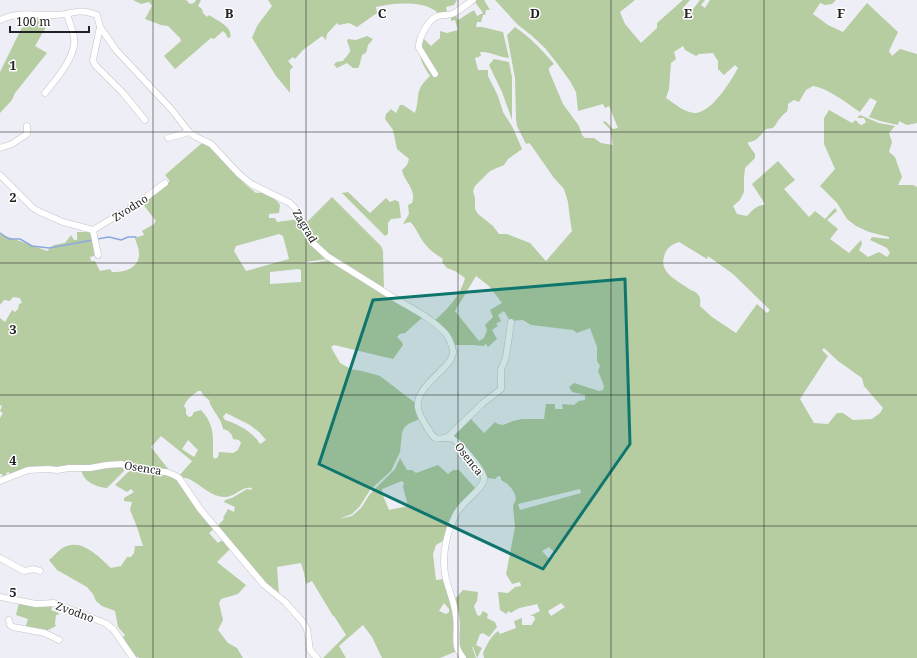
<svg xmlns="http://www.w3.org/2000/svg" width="917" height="658" font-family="'Noto Serif',serif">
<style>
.green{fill:#b6cca1;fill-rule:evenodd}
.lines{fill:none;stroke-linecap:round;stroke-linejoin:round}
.stream{stroke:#8da8de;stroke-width:1.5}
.minor-casing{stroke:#c3c3ca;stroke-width:7}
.minor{stroke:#fff;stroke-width:6}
.marked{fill:#0f766e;fill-opacity:0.2;stroke:#0f766e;stroke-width:3;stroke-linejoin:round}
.grid{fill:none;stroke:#222224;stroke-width:1;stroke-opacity:0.55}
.labels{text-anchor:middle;stroke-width:3;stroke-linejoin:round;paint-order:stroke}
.street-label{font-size:11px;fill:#222224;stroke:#fff}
.grid-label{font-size:13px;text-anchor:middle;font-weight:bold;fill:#222224;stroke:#fff;stroke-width:3;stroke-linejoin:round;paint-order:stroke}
</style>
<rect width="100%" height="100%" fill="#eeeff6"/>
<g class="green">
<path d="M133 0H186L190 4 194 3 196 0H201L198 6 202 9 203 13 207 17 209 15C216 20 234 27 230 38L227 37 226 34 223 31 214 39 211 38 175 69 164 56 181 41 180 38 168 26 161 25 145 19 152 6 149 2 141 4Z"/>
<path d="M268 0H457L454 5 446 7 447 12 438 13C424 0 394 3 376 7L377 13 357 27 349 23 339 25 337 23 327 34 326 40 322 36 303 50 295 59 293 57 288 61 293 67 290 70V93L276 76 252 38 257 26 272 6Z"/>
<path d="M476 0H484L490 10H486L485 15H483L481 22H477L476 27H482L503 32 509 58C499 57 489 51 480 52L481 56 475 58 478 70H488V76L498 96 503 112 513 128 522 149 508 159 504 165 490 171 475 186 473 191 475 198V209L478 214 493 226 499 234H507L530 243 546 261 572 231 570 219 568 202 564 189 554 178 531 145 529 143 526 144 517 126 516 119 515 78 507 35 515 27C531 38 542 50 554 64L549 68V71L563 104 579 126 582 135 585 138H594L601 143 613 145 610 129 603 122 605 121 613 129 618 128 609 106 605 108 603 104 578 111 576 92 570 81 556 62 545 48 531 35 518 25 495 0H635L620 12 625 24 641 43 657 28V23L683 0H690L683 8 690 13 700 0H705L701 5 705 8 710 0H836L832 4 825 5 820 3 813 14 828 25 843 32 867 3 898 32 889 51 892 56 900 49 917 54V123L907 125 899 121 898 125 880 121 869 117 877 101 870 98 860 112C846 103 830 89 813 86L806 90 799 102 794 100 788 104C788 114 786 111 781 117 778 120 776 125 773 128L766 129C761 134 757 142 748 142V144L755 154V158L745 168 744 178V192L740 200 733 206 737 214 747 216C752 211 756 205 764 205L765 204 752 184 778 161 795 180 784 189 809 217 815 211 825 219 835 208 837 211 827 220 838 229 830 239 849 253 861 240 862 244 859 250 868 257 879 252 887 257 890 253 887 248 870 240 872 237 889 239V237L869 232 856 226 847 219 837 203 820 186 835 169 824 144V118L829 110 852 123 856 120 859 124 862 125 866 122 864 118H857L860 115 879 123 895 126 889 133 892 142 889 152 895 157 902 177 898 185H913L917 187V658H484L483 653C487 644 491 636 498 631L500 634 516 628 514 621 522 618V625H532L533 622 535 620 534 616H530L540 611 537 604C527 607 520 606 511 613L509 611 506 614 500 610 498 592 508 593 515 587 521 586 520 582 512 584 506 574 515 527 513 506 516 499C515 491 509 484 501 480V477L498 476 495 479 488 478 483 470 453 436 470 418 484 433 495 422 498 424 503 425 513 421 522 419H544L546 404H555V409H563L562 404 574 405 579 401 585 400V395L572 392 569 387 574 383 599 391 603 390 604 386 598 371 600 366 597 361V347L590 328 577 333 573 330 531 325 523 320 510 321 504 311 498 315 501 321 496 324 498 326 492 330 497 339 488 347 486 344 483 346 473 345H455L452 338 434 321C447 310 461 295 465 278L455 271 447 268 442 262 443 259C436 254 430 251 425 244 419 237 416 227 410 222L403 224 409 214 408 205 412 203C417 189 404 182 402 170L407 165 409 159 397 149 393 130 385 119 386 114 391 109 396 113 400 105H403L415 113C421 95 413 92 430 76 419 59 419 58 423 38L431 46 440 38V31L447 33 458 30 455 20 451 21V16ZM475 2 483 13 477 16 474 10 458 20 456 15ZM683 46 685 50 696 56 699 54 713 53 718 61V69L724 75 735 65 738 68C731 81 711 114 694 113 684 112 675 104 666 98L669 89 671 63 676 59 674 52ZM679 242 707 259 708 256 733 274 770 310 767 313 757 304 736 333 712 317 700 306C700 303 701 299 699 296 697 292 693 291 689 289 678 281 659 273 664 257 666 248 671 245 679 242ZM476 276 489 286 502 303 490 310 493 317 485 325 487 330 484 338 479 341 455 311ZM824 348 838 361 862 378 864 386 883 408 880 413 872 419 853 420 843 413H837L828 424 814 423 800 399 828 356 822 350ZM580 489 581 493 520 510 518 504ZM549 547 556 554 550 560 542 551ZM561 603 565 607 551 616 548 611Z"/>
<polygon points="28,15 50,17 50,20 35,46 47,53 15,93 12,100 0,113 0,72"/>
<path d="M367 36 373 39 368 45 366 53 363 54C360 59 361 63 358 68H353L347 63 337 68 334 65 336 62 343 61C351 50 352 54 347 41L348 39 356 40Z"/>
<polygon points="494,59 509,62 512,77 512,120 502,92 489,65"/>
<path d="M202 143 209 145 246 185 256 193C267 192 273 196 280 205L279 213 269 214V218H275L277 222 299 219 327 259 305 262 306 264 330 260 355 277 423 317 405 333 400 334 397 337 402 342 403 345 393 359 334 345 331 347 340 363 349 368V369L362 371 380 376 414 402 417 405 420 419 408 424 404 428 402 433 400 452 391 471 370 490 360 506 352 514 339 519 352 516 361 508 370 494 395 469 400 458 407 470H412L416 473 438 465 448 474 453 470H459L476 489 466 499 446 539 436 545 433 554 436 580 445 579 453 610 457 651 440 658H382L372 637 363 625 339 646 346 658H323L346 635 334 616H333L312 581 306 584 304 573 301 563 277 567 279 595 275 593 217 527 224 519 223 518 228 509 234 512 235 507 224 502 225 500 232 498 247 489 251 490 252 488C242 486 236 496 226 497 213 498 202 486 191 480 188 478 183 478 179 476L192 461 161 436 151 447 169 470 168 471 152 470 120 463 52 468 10 476 9 472 6 473 7 478 3 479 2 474H0V418L3 413 0 411 2 406 0 405V318L5 322 12 310 15 312 18 309 19 304 22 303 20 298 13 297 10 301 4 300 0 305V234L47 251 54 245 65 243 71 235 74 240H77V232H90L91 233 95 253 94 256 90 257 91 261H95L100 271 110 269 112 272C124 273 140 268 139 253 139 248 136 243 135 238L144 235 142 231 154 224 156 221 142 203 170 181 165 175ZM279 234 283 236 289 259 246 271 234 251 236 246ZM298 269 301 270V282L270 284V272ZM198 391H201L203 395 209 400C211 410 221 417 223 429 228 430 232 433 233 439L239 440 241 443 238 450 233 453 219 452 218 457 215 459 213 457C213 437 215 425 201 410L194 412 192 416 189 417 186 414V409L184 406C188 397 191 397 198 391ZM226 413 250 425 259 432 266 440 260 444C253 432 238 424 225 420L223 417ZM188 440 198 450 194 457 182 449ZM402 481 404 483 403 487 408 506 389 510 382 493V489ZM444 603 449 609V612L446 614 439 611Z"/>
<polygon points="348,192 370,213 386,198 390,202 395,200 399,202 401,218 391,219 388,223 388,234 385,236 342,193"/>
<polygon points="332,197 381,246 383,251 384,291 325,252 310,235 305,223 309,220"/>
<path d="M122 466 124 471 107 488C96 487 83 482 81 469Z"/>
<path d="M134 470 160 473 177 478 215 528 209 533 218 543 224 539 231 548 217 562 246 585 238 594 221 599 219 603 223 620 218 630 228 643 237 648 243 658H140L132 655 124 645 126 642 123 637 125 635 118 627 115 611 102 606 96 601 93 594 87 587 57 570 49 560C53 557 57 552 61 549 80 536 98 556 111 568L121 566 127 557H131L134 553 135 546H143L137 527 130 510 132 502 124 501V498L134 492 131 489 127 492 115 485 129 471Z"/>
<polygon points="463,590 478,592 477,601 474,606 477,615 480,616 483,611 488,614 487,618 495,622 497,627 489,637 483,633 480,634 476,645 482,648 477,658 473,647 472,647 476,658 464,658 461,653 454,600"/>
<polygon points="19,603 53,604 51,610 59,613 58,615 56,615 55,624 56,626 44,632 25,629 28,619 16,615"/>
</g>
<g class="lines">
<g class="stream">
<polyline points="0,233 9,239 20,239 32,246 49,248 93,240"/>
<polyline points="97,239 109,237 121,240 128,237 136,237"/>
</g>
<defs>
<g id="minor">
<path d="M0 20C24 10 31 16 55 15 74 15 76 7 97 15L100 27 116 50 172 110 189 132 196 137 211 144 239 174 251 184 290 203 295 208 307 234 313 243 327 256C351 271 375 286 399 301 415 310 434 320 446 334 449 338 452 346 453 351 455 367 414 385 418 408 419 416 426 425 430 432 437 445 444 434 453 439 460 443 485 472 484 479 483 489 461 503 456 514 446 533 441 558 446 579 449 591 455 604 456 617 458 626 455 638 457 647 458 651 461 655 463 658"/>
<polyline points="100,27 93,60 95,65 123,93 145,120"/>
<path d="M435 74 419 48C418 39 427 23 434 18 439 14 446 16 452 14 459 11 467 4 473 0"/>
<path d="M45 93C56 80 77 55 74 38 73 30 69 22 67 14"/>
<polyline points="168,138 189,132"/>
<polyline points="0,148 12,144 27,134 27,126"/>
<polyline points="0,175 33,208 40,212 63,222 93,230 140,202 165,183"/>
<polyline points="93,230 98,255"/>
<polyline points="447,438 482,404 501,389 501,370 506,357 511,322"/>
<polyline points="0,481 28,470 48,469 57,470 69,468 90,468 107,465 121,464 147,471 166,472 174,475 179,478 200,509 264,585 285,602 303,622 307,629 310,650 317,658"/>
<polyline points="0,558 24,571 34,569 40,571"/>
<polyline points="0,597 36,604 54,603 105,623 113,629 133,658"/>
<polyline points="9,620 10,625 13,627 45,633 59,640"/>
</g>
</defs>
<use href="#minor" class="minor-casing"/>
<use href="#minor" class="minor"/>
</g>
<path class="marked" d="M625 279 630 444 543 569 319 464 373 300Z"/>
<path class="grid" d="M153 0V658M306 0V658M458 0V658M611 0V658M764 0V658M0 132H917M0 263H917M0 395H917M0 526H917"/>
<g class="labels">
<g class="street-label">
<text transform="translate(130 208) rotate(-33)" y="4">Zvodno</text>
<text transform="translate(305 226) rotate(59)" y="4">Zagrad</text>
<text transform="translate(469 459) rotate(52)" y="4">Osenca</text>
<text transform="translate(143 468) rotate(9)" y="4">Osenca</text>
<text transform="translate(75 612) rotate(20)" y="4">Zvodno</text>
</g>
</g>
<g class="grid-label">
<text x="229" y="18">B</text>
<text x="382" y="18">C</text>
<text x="535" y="18">D</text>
<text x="688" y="18">E</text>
<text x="841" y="18">F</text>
<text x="13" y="70">1</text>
<text x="13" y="202">2</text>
<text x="13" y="334">3</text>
<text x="13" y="465">4</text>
<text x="13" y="597">5</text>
</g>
<path d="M10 26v6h79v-6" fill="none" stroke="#222224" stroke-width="2"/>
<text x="16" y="26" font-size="12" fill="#222224" stroke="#ffffff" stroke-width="3" paint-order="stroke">100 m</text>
</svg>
